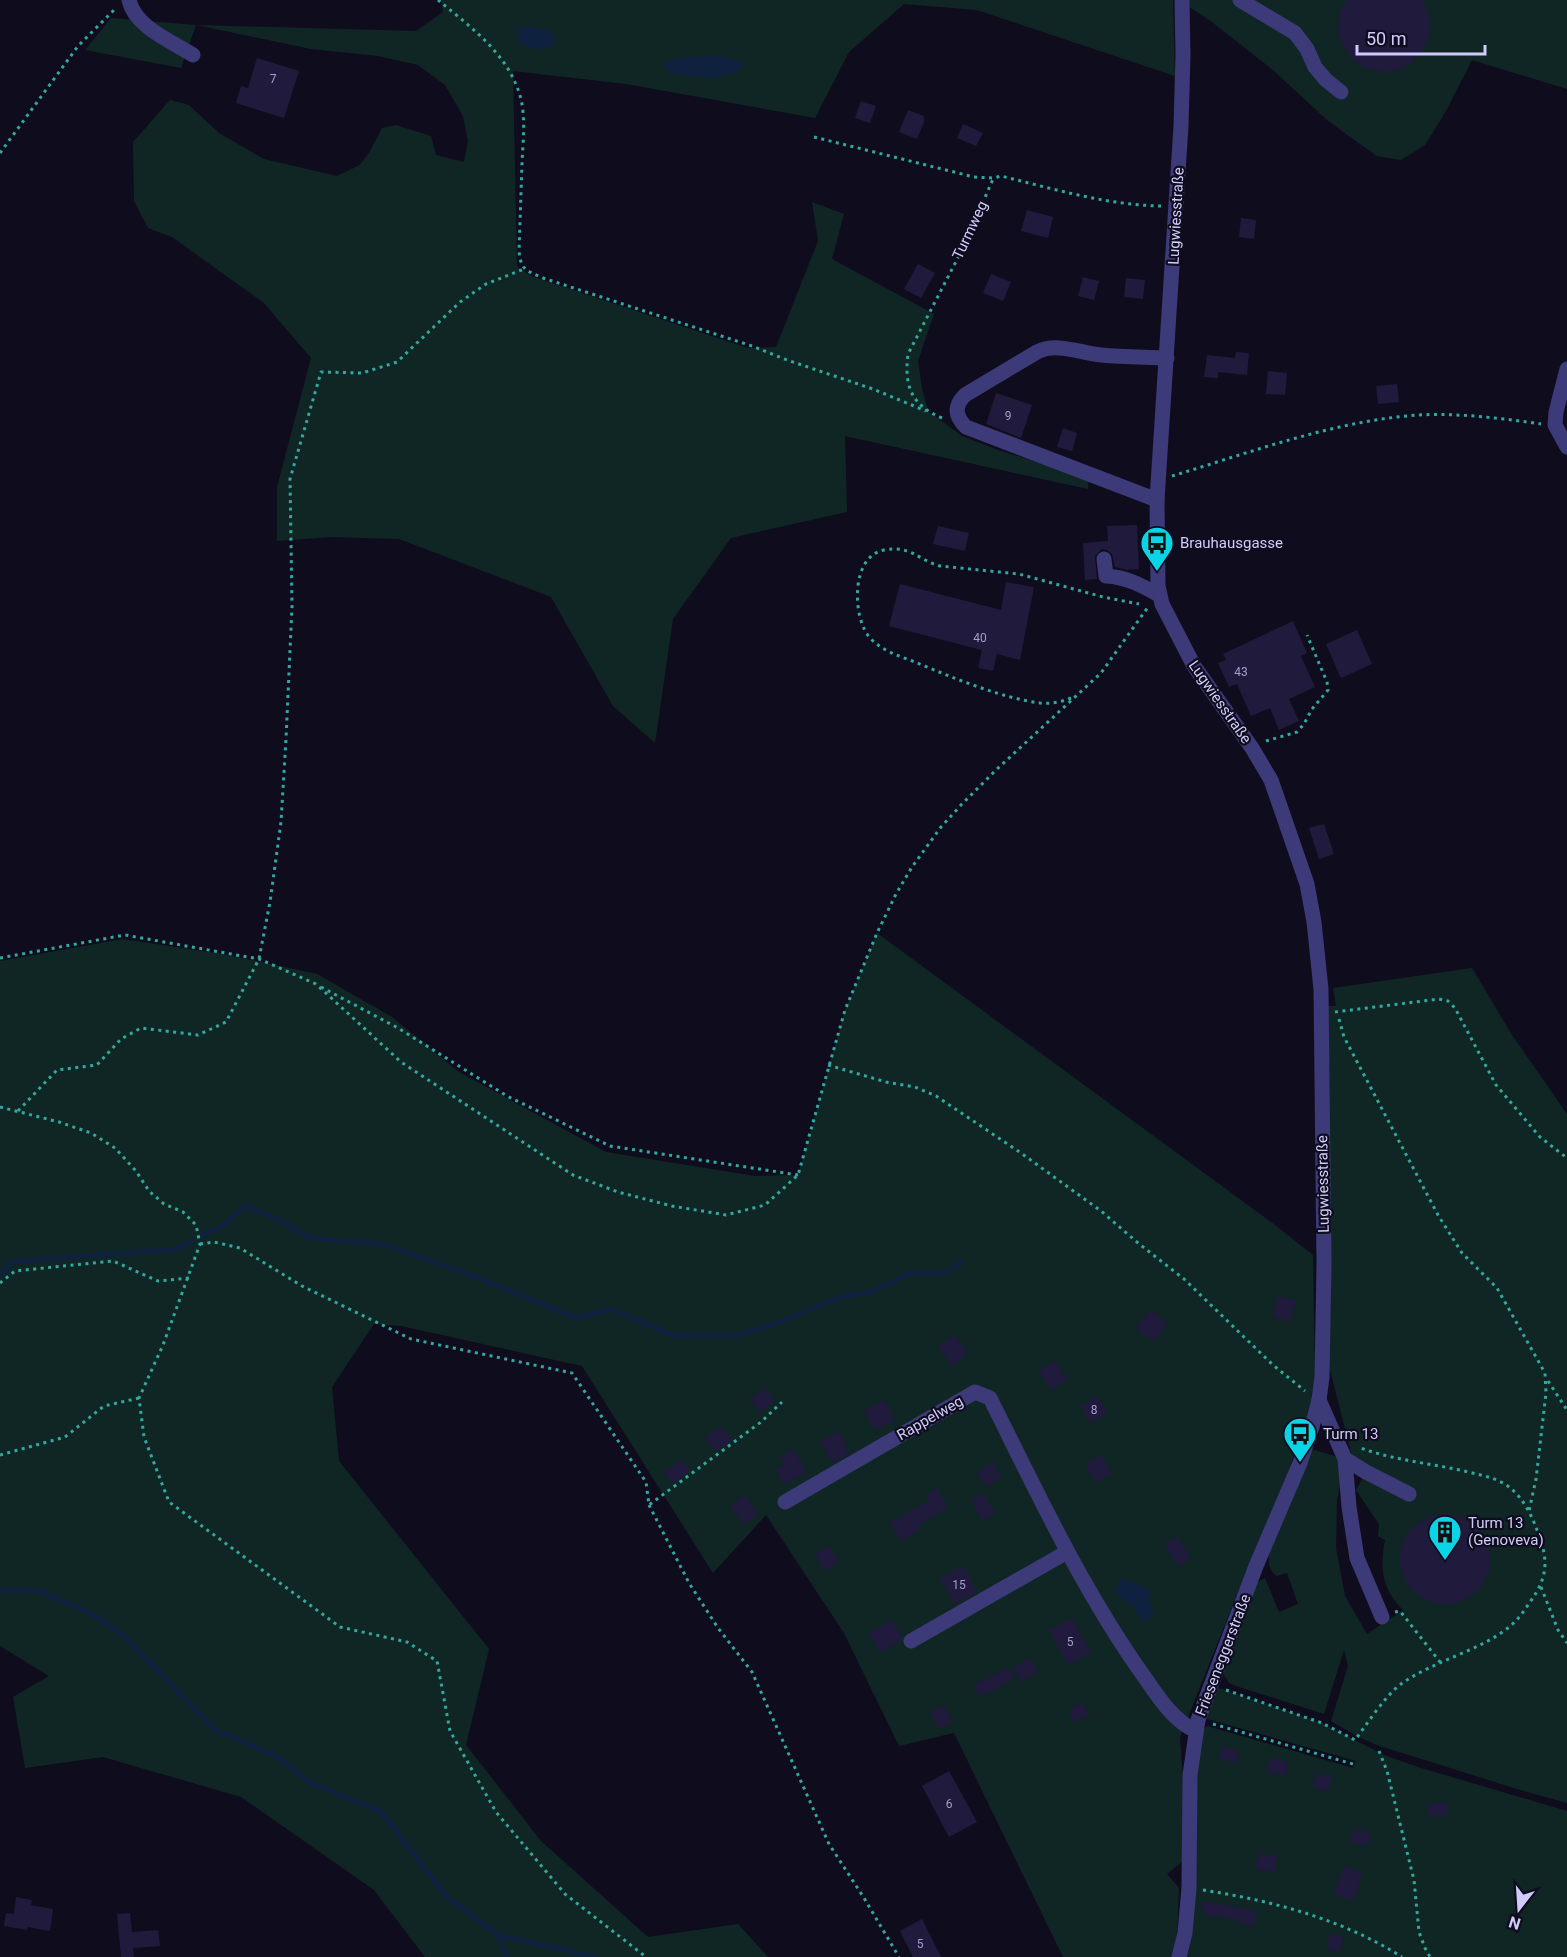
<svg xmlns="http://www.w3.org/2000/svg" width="1567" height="1957" font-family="Roboto,sans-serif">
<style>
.green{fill:#102625;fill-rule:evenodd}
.water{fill:#0e223f}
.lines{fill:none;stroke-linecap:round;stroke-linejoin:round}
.stream{stroke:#0e223f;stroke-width:5}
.building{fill:#201a3d}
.path{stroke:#33a8a0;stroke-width:3;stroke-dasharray:3 4.5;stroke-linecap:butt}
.minor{stroke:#3c3a79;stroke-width:15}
.labels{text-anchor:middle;stroke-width:4.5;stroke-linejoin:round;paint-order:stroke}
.number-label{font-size:12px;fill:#a49fcc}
.street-label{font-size:15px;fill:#d0cbfc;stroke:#0f0d1d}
.poi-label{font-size:15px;fill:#d0cbfc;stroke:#0f0d1d;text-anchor:start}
</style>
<rect width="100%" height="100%" fill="#0f0d1d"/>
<g class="green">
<polygon points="441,0 1173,0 1175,76 977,10 904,4 849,52 815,118 626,84 513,71 517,266 531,276 748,348 776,347 818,241 812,202 844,214 832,259 934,314 918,361 922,388 928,411 962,436 998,450 1089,478 1088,489 845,436 847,512 731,538 673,619 655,743 613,706 551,597 399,539 331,537 277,541 277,487 311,358 264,303 172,237 148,228 134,201 133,142 170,100 189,105 219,133 264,159 337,176 360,165 370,151 382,128 396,125 431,136 436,155 464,162 468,141 463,116 445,85 418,65 378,56 311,49 196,25 181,68 85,50 111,18 196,25 416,31 443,12"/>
<polygon points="1188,0 1567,0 1567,89 1472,60 1446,111 1425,145 1401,160 1377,156 1346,134 1326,119 1273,70 1212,22 1188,6"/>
<polygon points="877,933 1275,1225 1313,1255 1315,1378 1311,1405 1284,1484 1238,1592 1180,1737 1183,1782 1182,1862 1167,1874 1179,1888 1177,1942 1172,1957 1063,1957 954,1733 899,1746 844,1633 766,1515 713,1573 582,1366 401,1326 374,1324 332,1387 339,1461 489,1649 466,1745 541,1841 648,1937 738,1924 768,1957 425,1957 374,1890 241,1797 103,1757 25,1768 13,1697 49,1676 0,1646 0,961 123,939 228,955 317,974 392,1017 459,1072 606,1152 755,1176 798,1175 845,1010"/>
<path d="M1472 968 1512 1035 1567 1114V1803L1517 1789 1377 1745 1358 1737 1331 1721 1348 1666 1344 1650 1324 1714 1236 1686 1229 1683 1222 1672 1256 1583 1265 1578 1279 1612 1298 1604 1287 1573 1276 1576C1267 1567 1268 1559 1271 1547L1311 1449 1345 1459 1352 1456 1329 1366 1326 1006H1336L1333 988ZM1345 1459 1366 1472 1356 1490 1379 1524 1378 1536 1385 1540C1380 1568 1381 1588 1403 1610L1367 1634 1345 1596 1336 1548 1337 1501Z"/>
<polygon points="1210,1685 1322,1723 1384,1755 1418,1767 1567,1811 1567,1957 1185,1957 1200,1732 1207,1726 1353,1768 1356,1761 1204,1718"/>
</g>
<g class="water">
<polygon points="532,27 551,31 555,44 539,50 519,43 517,28"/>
<polygon points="721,56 744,63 737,73 712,78 671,74 663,63 684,57"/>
<path d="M1124 1579 1150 1590 1149 1601 1153 1615 1151 1618 1141 1620C1135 1607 1128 1601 1115 1594L1119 1581Z"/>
</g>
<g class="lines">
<g class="stream">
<polyline points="202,1236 225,1224 244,1206 275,1218 310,1238 383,1244 481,1279 576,1318 611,1309 675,1336 736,1336 782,1321 844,1296 871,1292 910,1273 945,1273 961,1262"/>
<polyline points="0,1275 12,1262 176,1249 192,1241"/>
<polyline points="0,1590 39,1591 90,1613 123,1635 215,1730 276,1756 311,1783 380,1811 447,1897 498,1935 507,1957"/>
<polyline points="498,1935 595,1957"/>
</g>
</g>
<g class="building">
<polygon points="1346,0 1422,0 1430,19 1430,31 1427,43 1420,55 1411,63 1402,68 1388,72 1365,68 1354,61 1341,43 1338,32 1340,13"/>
<polygon points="257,58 299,71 284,118 236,103 241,86 248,88"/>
<polygon points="861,101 876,106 870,123 855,118"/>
<polygon points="908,110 924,116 924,122 917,139 899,132"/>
<polygon points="963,124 983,133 976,146 957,138"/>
<polygon points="1027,210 1053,217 1048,238 1021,231"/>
<polygon points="1241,218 1256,220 1254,239 1239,237"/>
<polygon points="918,264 935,273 921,298 904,289"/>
<polygon points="991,274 1011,282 1003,301 983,293"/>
<polygon points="1083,277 1099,281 1094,300 1078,296"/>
<polygon points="1126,278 1145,280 1143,299 1124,297"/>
<polygon points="1236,352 1249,353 1247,375 1218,372 1218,378 1204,377 1207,355 1235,358"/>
<polygon points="1268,371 1287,373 1285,395 1266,394"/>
<polygon points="1397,384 1399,402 1378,404 1376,386"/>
<polygon points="996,393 1032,405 1021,438 986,424"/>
<polygon points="1063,428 1077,433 1072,451 1057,447"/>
<polygon points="1137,525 1139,569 1127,570 1115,567 1112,554 1107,550 1102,549 1095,556 1097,579 1085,580 1083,543 1108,541 1107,526"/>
<polygon points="938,526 969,533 965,551 933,544"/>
<polygon points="1006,582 1034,587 1020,660 997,654 993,671 978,668 982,650 889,626 900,584 1001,610"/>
<polygon points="1293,621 1307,653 1301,656 1315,687 1289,699 1299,721 1279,730 1270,708 1251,716 1237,684 1229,687 1218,663 1226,660 1223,654"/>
<polygon points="1357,630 1372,664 1341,678 1326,644"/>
<polygon points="1324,824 1334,854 1319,859 1309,828"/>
<polygon points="1277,1296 1296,1300 1291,1321 1273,1317"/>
<polygon points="1150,1310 1168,1323 1154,1341 1136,1328"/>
<polygon points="955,1335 968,1354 952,1366 938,1346"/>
<polygon points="1055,1361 1068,1380 1051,1390 1039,1371"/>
<polygon points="765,1388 775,1401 760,1412 750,1399"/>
<polygon points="1097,1396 1108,1414 1091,1423 1080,1406"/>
<polygon points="884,1400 895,1420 876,1431 864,1411"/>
<polygon points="721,1426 732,1440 716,1452 705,1438"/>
<polygon points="838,1431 846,1445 844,1446 849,1454 833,1463 820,1442"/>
<polygon points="792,1449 807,1472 784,1484 776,1471 784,1465 780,1458"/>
<polygon points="1100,1455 1112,1473 1097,1483 1085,1465"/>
<polygon points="681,1459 690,1470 673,1484 664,1473"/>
<polygon points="993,1462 1002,1477 986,1487 977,1472"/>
<polygon points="937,1488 948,1508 918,1525 921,1529 901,1541 890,1523 929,1500 926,1495"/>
<polygon points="983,1494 995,1514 983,1521 971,1501"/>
<polygon points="744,1495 758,1514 744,1525 730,1506"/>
<circle cx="1445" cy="1559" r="45"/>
<polygon points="1177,1537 1191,1558 1178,1566 1164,1545"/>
<polygon points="829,1546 839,1562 825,1571 815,1554"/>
<polygon points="964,1566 977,1592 954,1604 940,1578"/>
<polygon points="1072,1618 1091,1653 1068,1665 1049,1630"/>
<polygon points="892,1620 902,1637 901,1640 880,1653 869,1633"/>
<polygon points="1029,1657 1038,1672 1021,1682 1013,1667"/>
<polygon points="1008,1667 1014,1678 980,1697 974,1685"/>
<polygon points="1081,1702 1089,1714 1075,1722 1068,1711"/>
<polygon points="944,1705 953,1722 939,1729 930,1712"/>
<polygon points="1222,1746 1239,1751 1236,1763 1219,1759"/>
<polygon points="1270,1758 1288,1762 1285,1776 1267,1772"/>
<polygon points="949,1771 977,1822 949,1837 922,1786"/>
<polygon points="1316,1773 1332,1777 1328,1791 1313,1787"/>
<polygon points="1447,1802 1448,1816 1429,1817 1428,1804"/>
<polygon points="1353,1829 1371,1833 1368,1846 1350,1842"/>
<polygon points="1258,1853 1277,1856 1275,1872 1255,1869"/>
<polygon points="1343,1866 1362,1871 1354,1901 1334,1895"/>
<polygon points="16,1897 32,1900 31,1905 53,1909 50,1931 28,1927 27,1930 4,1926 6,1913 14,1914"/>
<polygon points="1203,1901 1242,1908 1257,1912 1253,1927 1221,1916 1220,1918 1204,1915 1205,1911 1201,1910"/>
<polygon points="130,1913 132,1932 158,1930 160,1946 133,1948 134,1957 121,1957 117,1914"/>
<polygon points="922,1919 941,1957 913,1957 900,1931"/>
<polygon points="1331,1933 1344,1937 1339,1953 1326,1948"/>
</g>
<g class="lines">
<g class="path">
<path d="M438 0C467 24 503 50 517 87 527 110 523 139 522 164 521 193 520 222 519 251 521 271 526 270 543 278L752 346 787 360 873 389 926 411"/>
<path d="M814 137 974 177 994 178 1001 176C1054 189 1107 205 1161 206"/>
<polyline points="0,153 78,46 117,7"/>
<path d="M942 418C911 405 904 386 908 354L963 248 993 179"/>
<path d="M1172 476C1252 452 1334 421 1418 415 1459 413 1500 418 1541 424"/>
<path d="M1071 698C1061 702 1051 704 1040 703 1001 698 951 677 915 662 899 656 883 651 871 639 852 620 850 556 884 550 911 545 918 560 940 566L1019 574 1103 597 1139 604"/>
<polyline points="1266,741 1297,732 1304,724 1312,709 1328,690 1327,682 1307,635"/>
<polyline points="0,958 125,935 259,959 316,984 401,1062 573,1175 618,1192 672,1206 726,1215 765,1205 798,1175 845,1010 877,933 896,894 912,867 941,827 961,805 996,770 1101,673 1148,607"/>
<polyline points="321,987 398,1028 507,1096 610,1146 798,1175"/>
<polyline points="1335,1012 1439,999 1448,1001 1455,1008 1496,1085 1540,1137 1567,1158"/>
<polyline points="1339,1019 1344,1037 1438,1215 1462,1253 1497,1288 1545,1373 1546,1393 1536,1479 1529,1511"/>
<polyline points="828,1065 886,1082 915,1087 936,1096 1021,1153 1101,1211 1138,1243 1184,1279 1273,1365 1305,1391"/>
<polyline points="0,1107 59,1122 91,1133 115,1148 136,1171 149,1191 164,1204 183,1212 196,1225 200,1244 163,1345 139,1398 144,1437 169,1502 340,1627 407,1642 437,1661 450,1731 496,1812 565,1894 646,1957"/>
<polyline points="18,1111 57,1070 97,1065 121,1039 141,1028 198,1035 226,1022 259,959 270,902 281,822 286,739 292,606 290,479 321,372 362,373 397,362 460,302 486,284 524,269"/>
<polyline points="200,1244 214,1242 240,1248 302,1286 411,1339 572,1373 646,1482 649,1505 761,1422 782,1402"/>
<polyline points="0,1283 15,1271 113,1261 158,1281 189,1278"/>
<polyline points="1548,1381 1567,1410"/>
<polyline points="0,1455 65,1437 104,1406 139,1398"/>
<polyline points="649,1505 689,1583 718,1628 752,1672 829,1844 864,1898 899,1957"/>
<polyline points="1541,1587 1558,1630 1567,1643"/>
<polyline points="1395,1612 1400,1611 1440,1662"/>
<path d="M1226 1690 1322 1723 1355 1740C1367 1724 1385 1696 1401 1684 1433 1661 1480 1651 1509 1627 1518 1620 1524 1611 1530 1602 1548 1577 1549 1560 1537 1530 1530 1511 1519 1490 1499 1481 1488 1476 1476 1474 1464 1471 1429 1463 1392 1460 1358 1447"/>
<polyline points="1213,1724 1353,1764"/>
<polyline points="1379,1751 1387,1771 1414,1880 1419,1932 1425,1948 1430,1957"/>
<path d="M1203 1890C1273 1901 1342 1919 1402 1957"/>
</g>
<g class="minor">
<path d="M129 0C135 27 171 41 193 55"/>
<polyline points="1240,0 1295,33 1307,49 1315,67 1326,80 1341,92"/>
<polyline points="1567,369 1556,412 1555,425 1567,447"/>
<path d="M1157 500 966 427C955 416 954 406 965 395L1037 352C1057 342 1080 353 1101 355 1123 357 1145 357 1167 358"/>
<path d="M1104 559 1106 576C1126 577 1141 585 1159 595"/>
<polyline points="1319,1400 1345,1459 1349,1507 1357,1558 1382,1617"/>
<polyline points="1345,1459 1366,1472 1409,1494"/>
<path d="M785 1502 975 1392 990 1398C1037 1492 1082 1589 1143 1675 1158 1696 1172 1720 1196 1731"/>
<polyline points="911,1641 1067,1552"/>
<polyline points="1179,1957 1185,1933 1189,1888 1190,1775 1198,1720 1256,1566 1300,1463 1312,1427 1319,1400 1322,1377 1324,1264 1321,989 1314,922 1307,884 1271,780 1252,748 1194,666 1162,604 1158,586 1157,500 1181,126 1183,55 1182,0"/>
</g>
</g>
<defs>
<symbol id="bus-pin" viewBox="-11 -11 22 30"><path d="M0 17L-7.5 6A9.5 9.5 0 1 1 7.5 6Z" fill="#0cd4e7" stroke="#0f0d1d"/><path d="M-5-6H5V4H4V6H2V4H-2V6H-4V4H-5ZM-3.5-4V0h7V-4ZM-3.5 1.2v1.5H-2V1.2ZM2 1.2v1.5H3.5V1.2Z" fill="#111"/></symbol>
<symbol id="building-pin" viewBox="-11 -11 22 30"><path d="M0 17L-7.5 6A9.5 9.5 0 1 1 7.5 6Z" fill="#0cd4e7" stroke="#0f0d1d"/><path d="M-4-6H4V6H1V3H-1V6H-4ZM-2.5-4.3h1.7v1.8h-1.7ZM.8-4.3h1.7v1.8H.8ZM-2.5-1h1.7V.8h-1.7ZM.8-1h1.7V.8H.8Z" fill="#111"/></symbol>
</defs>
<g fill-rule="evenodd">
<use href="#bus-pin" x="1138" y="524" width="38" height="52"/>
<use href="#bus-pin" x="1281" y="1415" width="38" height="52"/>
<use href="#building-pin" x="1426" y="1513" width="38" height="52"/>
</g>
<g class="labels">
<g class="number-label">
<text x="273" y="83">7</text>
<text x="1008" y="420">9</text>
<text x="980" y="642">40</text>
<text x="1241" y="676">43</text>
<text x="1094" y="1414">8</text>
<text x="959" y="1589">15</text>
<text x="1070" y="1646">5</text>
<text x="949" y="1808">6</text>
<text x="920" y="1948">5</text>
</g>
<g class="street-label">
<text transform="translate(1176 216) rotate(-87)" y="5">Lugwiesstraße</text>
<text transform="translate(970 230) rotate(-65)" y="5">Turmweg</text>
<text transform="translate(1220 702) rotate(55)" y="5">Lugwiesstraße</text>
<text transform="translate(1323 1184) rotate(-91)" y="5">Lugwiesstraße</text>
<text transform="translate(930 1418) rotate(-30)" y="5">Rappelweg</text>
<text transform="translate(1223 1655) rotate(-69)" y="5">Frieseneggerstraße</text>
</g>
<g class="poi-label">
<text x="1180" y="548">Brauhausgasse</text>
<text x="1323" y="1439">Turm 13</text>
<text x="1468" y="1528">Turm 13<tspan x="1468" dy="17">(Genoveva)</tspan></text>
</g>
</g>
<g transform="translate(1519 1909) rotate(197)" stroke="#0f0d1d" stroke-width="4.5" paint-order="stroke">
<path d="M0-4.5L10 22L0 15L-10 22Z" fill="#d0cbfc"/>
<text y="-9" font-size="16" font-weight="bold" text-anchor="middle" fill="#d0cbfc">N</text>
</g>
<path d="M1357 45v9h128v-9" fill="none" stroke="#d0cbfc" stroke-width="3"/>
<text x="1366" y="45" font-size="18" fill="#d0cbfc" stroke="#0f0d1d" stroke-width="4.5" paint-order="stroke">50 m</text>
</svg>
